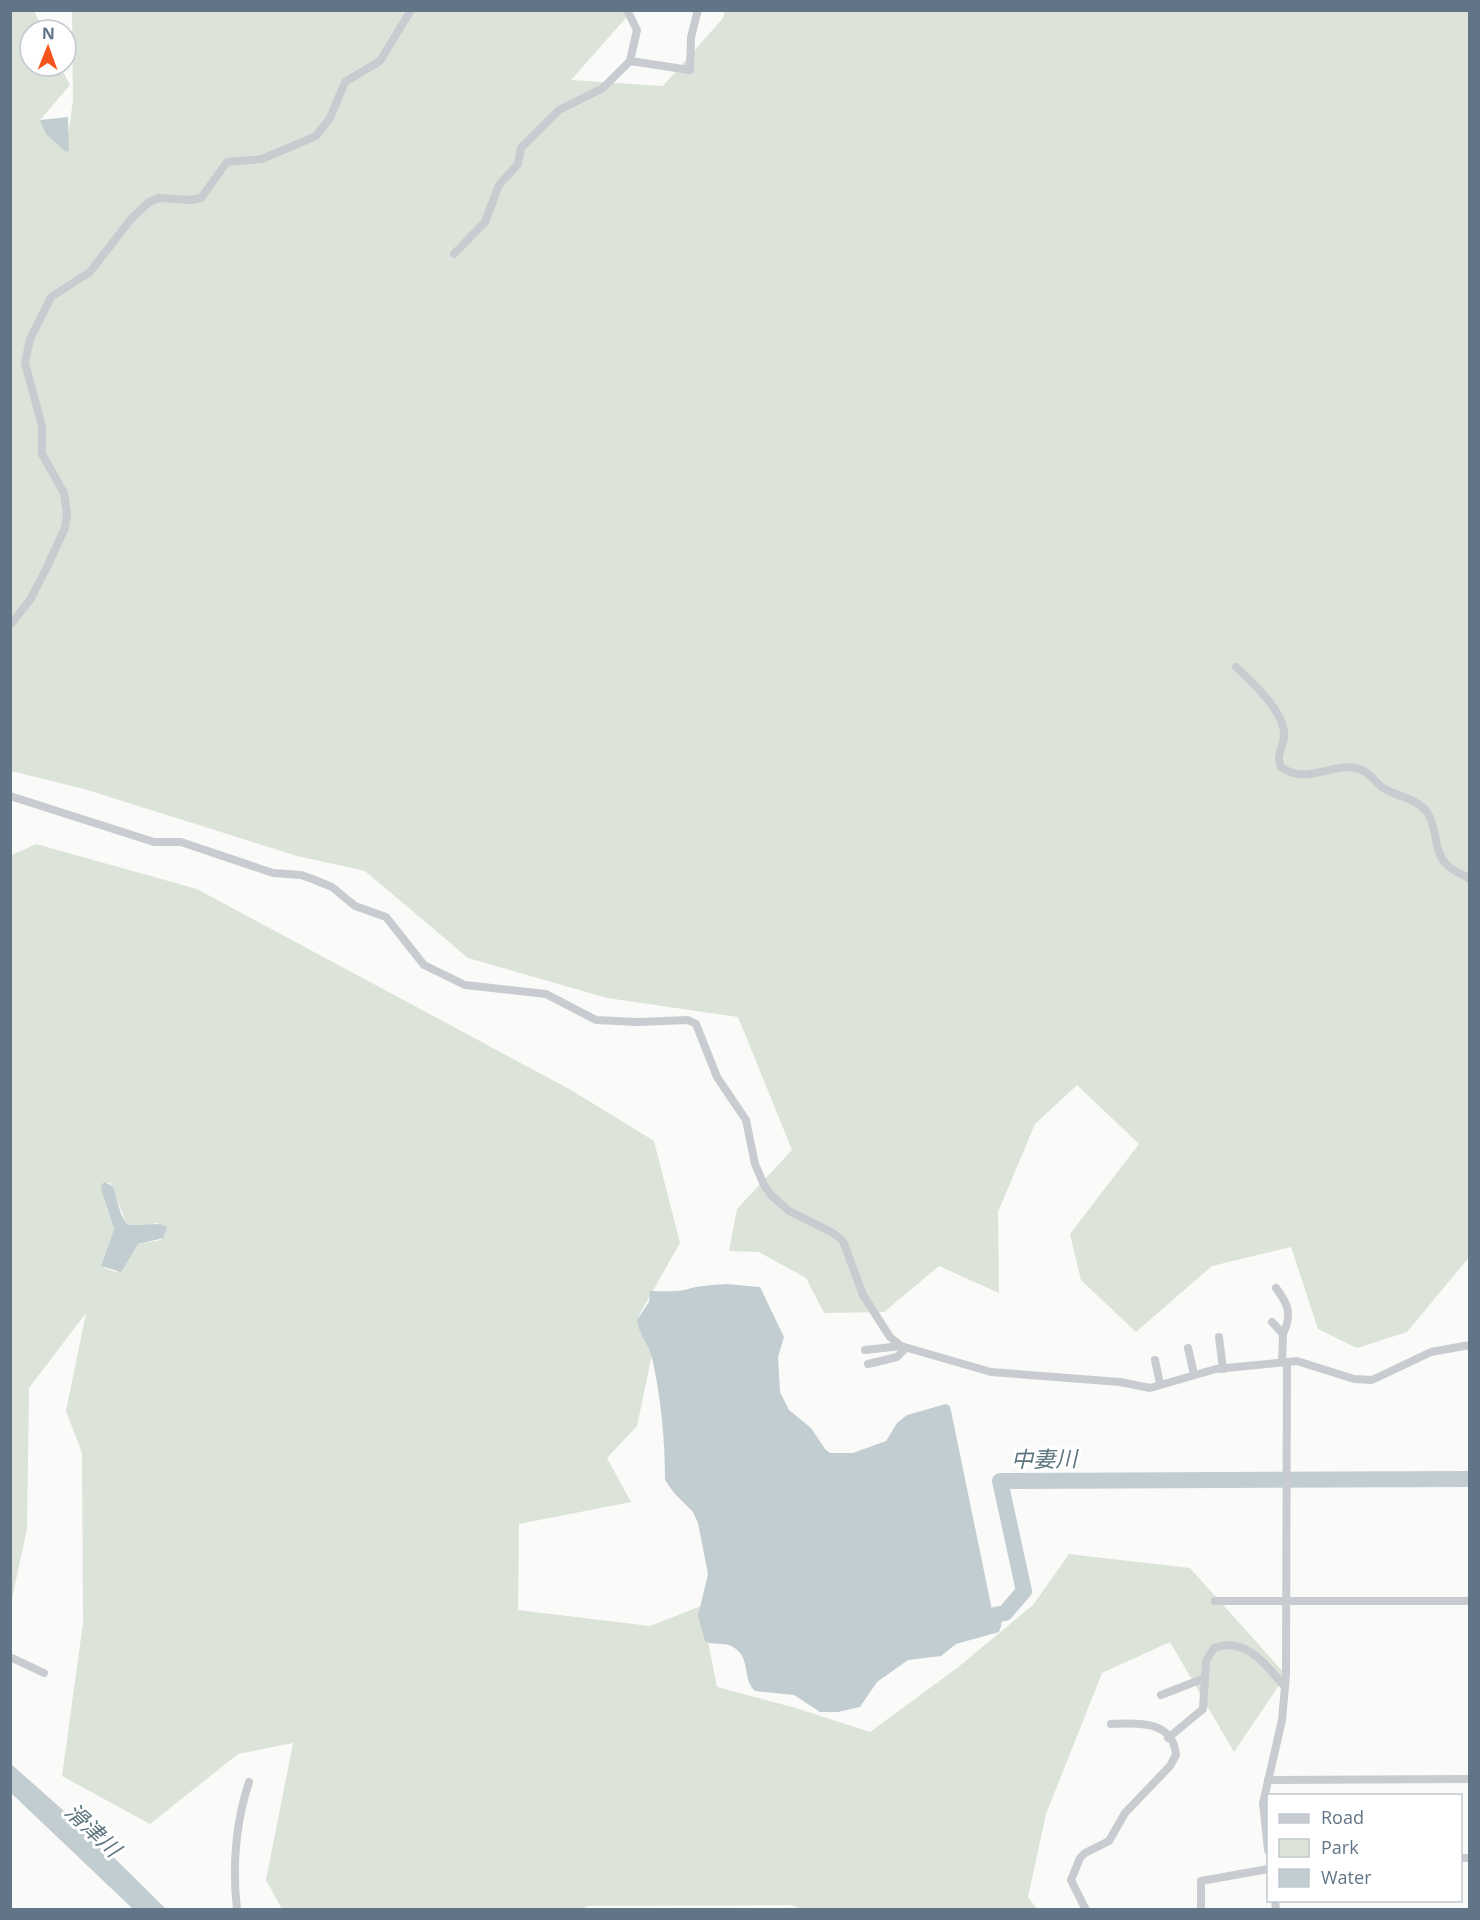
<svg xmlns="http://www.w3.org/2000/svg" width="1480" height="1920" font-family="'Open Sans','Noto Sans JP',sans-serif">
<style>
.green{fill:#dce3d8;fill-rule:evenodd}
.water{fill:#c2cdd2}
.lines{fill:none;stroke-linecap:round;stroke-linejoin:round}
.river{stroke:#c2cdd2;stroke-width:16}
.minor{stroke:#c8ccd0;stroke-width:8}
.labels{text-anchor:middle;stroke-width:6;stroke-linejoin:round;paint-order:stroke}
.water-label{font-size:22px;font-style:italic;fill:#5d757e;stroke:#fff}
</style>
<rect width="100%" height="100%" fill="#fafaf8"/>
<g class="green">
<polygon points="11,11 34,11 43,30 30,30 30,66 60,66 70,85 40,120 66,151 73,100 72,11 632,11 571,80 663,86 723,18 725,11 1469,11 1470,1256 1407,1332 1357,1348 1318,1329 1291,1247 1212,1266 1136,1332 1081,1280 1070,1234 1139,1144 1077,1085 1035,1124 998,1212 999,1293 939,1266 884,1312 824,1313 806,1278 759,1252 729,1251 737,1209 792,1150 738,1017 607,998 468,958 365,871 297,856 84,789 11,771"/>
<path d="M36 844 197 889 571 1090 654 1141 680 1243 639 1315 652 1354 637 1426 607 1458 631 1502 519 1524 518 1610 650 1626 701 1606 717 1687 796 1708 870 1732 957 1668 1033 1605 1069 1554 1190 1568 1286 1675 1234 1752 1170 1642 1102 1673 1046 1814 1028 1897 1037 1909 802 1910 792 1905 587 1906 580 1910 282 1909 266 1880 293 1743 238 1754 150 1824 62 1776 83 1623 82 1453 66 1411 86 1313 29 1388 27 1529 11 1603 10 856ZM103 1183H110L127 1224 138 1226 158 1223 166 1235 161 1240 138 1244 116 1272 104 1268 102 1262 114 1229 104 1199Z"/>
</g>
<g class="water">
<polygon points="68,117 69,150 66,152 46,134 40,120"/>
<path d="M105 1182 113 1187 121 1214 127 1224C140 1228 156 1220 167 1227L164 1238 138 1244 121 1272 101 1266 114 1229 101 1189 102 1184Z"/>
<path d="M726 1284 760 1287 784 1337 778 1357 780 1392 789 1410 811 1428 825 1449 830 1453H853L886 1441 897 1423 907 1415 946 1404 950 1406 992 1610C1001 1618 1004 1621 999 1632L956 1644 941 1656 908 1660 877 1682 860 1707 838 1712H820L794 1695 755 1691C742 1679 751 1661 736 1649 727 1641 713 1646 705 1641L698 1616 708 1574 698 1523 693 1512 674 1493 665 1480C665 1440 661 1397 652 1358 649 1344 638 1333 637 1320L649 1302 650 1291C659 1291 677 1292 684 1290 696 1286 712 1285 726 1284Z"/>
<polygon points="11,1764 91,1835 166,1909 133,1909 11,1793"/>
</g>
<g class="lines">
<polyline class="river" points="976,1619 1005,1613 1024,1591 1000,1481 1470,1479"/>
<g class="minor">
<polyline points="627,10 637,30 630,61"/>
<polyline points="454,254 485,222 499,185 518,164 521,148 559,110 603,88 630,61 690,70 691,37 698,10"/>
<polyline points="10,625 30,600 47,567 65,528 67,514 64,493 42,454 42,426 25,363 30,339 51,297 90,272 131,219 149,202 159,198 191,200 201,198 227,162 262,159 316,136 330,118 345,82 380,61 411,10"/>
<path d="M1236 667C1252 682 1285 712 1284 735 1284 748 1275 754 1281 767 1308 787 1335 759 1362 770 1371 774 1375 782 1383 788 1398 797 1416 798 1427 812 1438 828 1433 850 1446 864 1452 871 1462 874 1470 879"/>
<polyline points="10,796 154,842 181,842 273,873 301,875 315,880 332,887 355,906 386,917 424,965 465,985 546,994 596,1020 638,1022 688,1020 696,1024 717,1077 746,1120 755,1164 764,1185 771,1195 789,1211 833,1233 843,1241 863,1295 890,1337 901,1346 991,1372 1120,1382 1150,1388 1216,1369 1287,1362 1297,1361 1354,1379 1372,1380 1431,1352 1470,1345"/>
<path d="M1276 1288C1289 1305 1292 1315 1283 1334"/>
<polyline points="1272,1322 1283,1334 1282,1362"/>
<polyline points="1219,1337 1223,1369"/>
<polyline points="1188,1348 1194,1374"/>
<polyline points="865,1350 901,1346"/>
<polyline points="1155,1360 1160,1384"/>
<polyline points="868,1364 897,1357 906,1348"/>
<polyline points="1215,1601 1470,1601"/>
<polyline points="10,1657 44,1673"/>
<polyline points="1161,1695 1205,1678"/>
<path d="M1168 1738 1203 1709 1206 1661 1214 1648C1246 1636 1266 1665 1285 1687"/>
<polyline points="1268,1780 1470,1779"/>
<polyline points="1268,1850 1263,1803 1282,1720 1286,1675 1287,1362"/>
<polyline points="1460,1858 1470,1858"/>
<polyline points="1275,1900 1276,1910"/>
<path d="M237 1910C232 1865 235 1825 249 1782"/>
<path d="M1086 1910 1071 1880 1080 1858 1085 1853 1109 1841 1125 1813 1170 1766 1176 1755C1173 1719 1135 1723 1111 1724"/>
<polyline points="1201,1910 1201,1881 1268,1869"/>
</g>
</g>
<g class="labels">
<g class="water-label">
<text transform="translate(1044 1459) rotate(-1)" y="8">中妻川</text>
<text transform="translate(93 1830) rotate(43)" y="8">滑津川</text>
</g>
</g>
<rect width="1480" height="1920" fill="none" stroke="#627586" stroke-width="24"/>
<rect x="1267" y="1794" width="195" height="108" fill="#ffffff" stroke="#c0c8cf" stroke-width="1.5"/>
<rect x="1279" y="1814" width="30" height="9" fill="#c8ccd0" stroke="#c0c8cf" stroke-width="1.5"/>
<text x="1321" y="1824" font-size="18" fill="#627586">Road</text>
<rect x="1279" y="1839" width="30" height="18" fill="#dce3d8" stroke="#c0c8cf" stroke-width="1.5"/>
<text x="1321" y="1854" font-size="18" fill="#627586">Park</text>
<rect x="1279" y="1869" width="30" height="18" fill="#c2cdd2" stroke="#c0c8cf" stroke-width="1.5"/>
<text x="1321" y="1884" font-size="18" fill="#627586">Water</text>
<g transform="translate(48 48) rotate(1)"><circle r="28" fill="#ffffff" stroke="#c0c8cf" stroke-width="1.5"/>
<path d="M0-4.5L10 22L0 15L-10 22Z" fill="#f5551d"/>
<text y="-9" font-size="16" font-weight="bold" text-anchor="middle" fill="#627586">N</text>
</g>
</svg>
